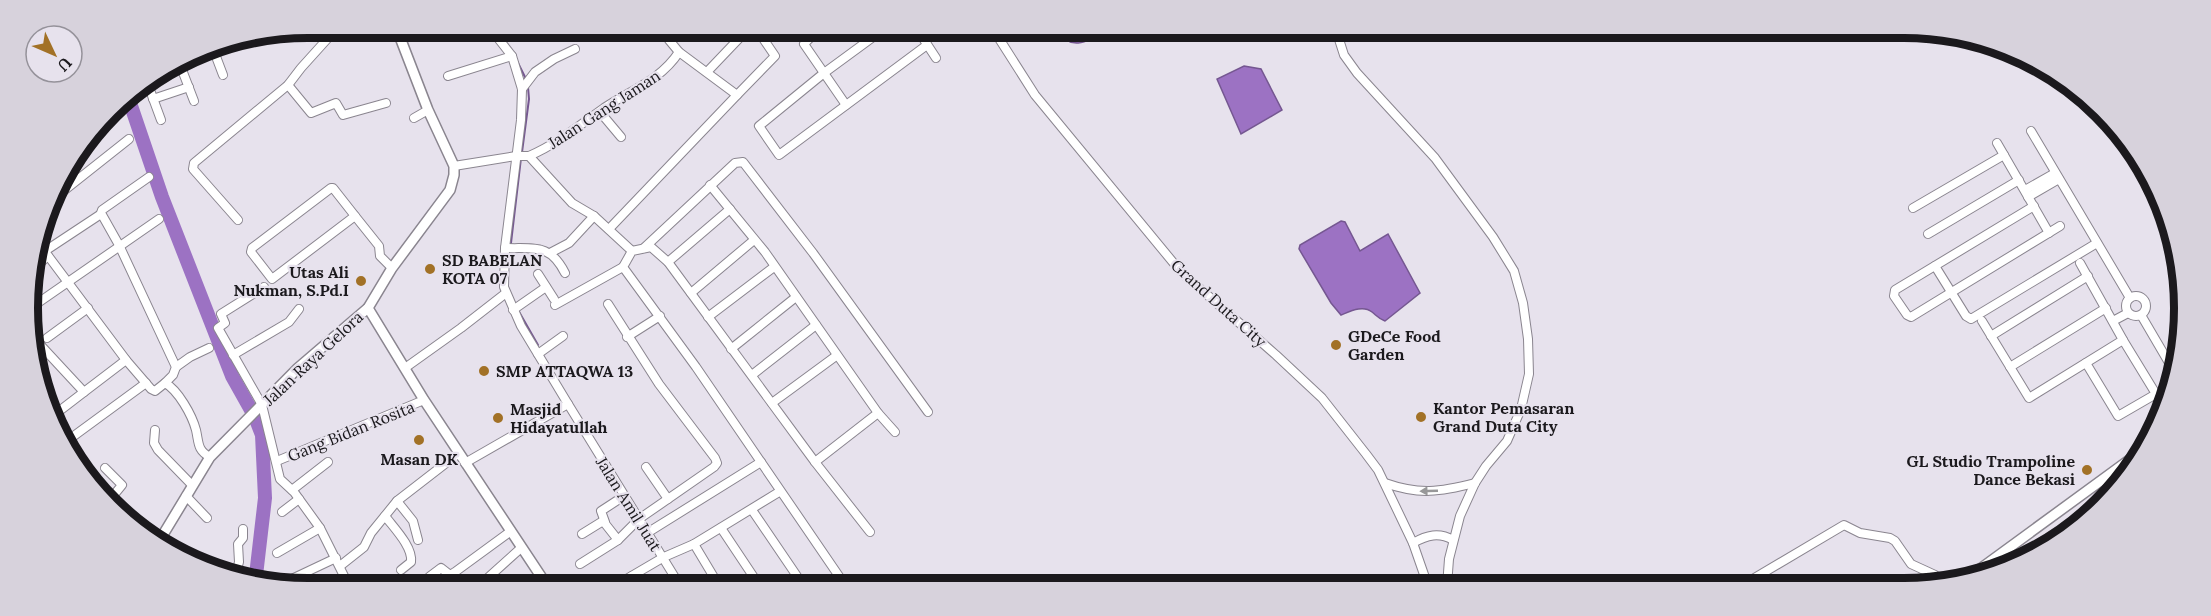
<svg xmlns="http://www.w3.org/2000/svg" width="2211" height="616" font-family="Lora,serif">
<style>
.water{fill:#9c72c3;stroke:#755791;stroke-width:1.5}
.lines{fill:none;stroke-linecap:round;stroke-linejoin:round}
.stream{stroke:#755791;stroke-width:2}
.river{stroke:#9c72c3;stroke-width:14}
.minor-casing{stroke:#8a858f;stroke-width:10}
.tertiary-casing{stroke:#8a858f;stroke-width:12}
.minor{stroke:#fff;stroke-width:8}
.tertiary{stroke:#fff;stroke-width:9}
.oneway{fill:#989899}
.poi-dot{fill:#a27126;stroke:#e7e2ed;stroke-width:2}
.labels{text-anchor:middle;stroke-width:4.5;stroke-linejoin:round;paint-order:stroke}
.street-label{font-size:16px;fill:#1b191d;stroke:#e7e2ed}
.poi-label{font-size:16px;font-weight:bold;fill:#1b191d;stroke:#e7e2ed;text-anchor:start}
.rim{fill:none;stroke:#1b191d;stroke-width:8}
</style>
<rect width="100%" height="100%" fill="#e7e2ed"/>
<g class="water">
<path d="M1053 29 1105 30C1084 44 1072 51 1053 29Z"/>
<polygon points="1244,66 1261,69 1282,110 1241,134 1217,79"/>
<path d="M1341 221 1345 222 1360 251 1388 234 1420 293 1385 321C1379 319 1377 316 1372 312 1363 305 1351 311 1341 315L1331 303 1299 249 1300 245Z"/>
</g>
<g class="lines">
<g class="stream">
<polyline points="516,59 527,81"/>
<polyline points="522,152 529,99 528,87"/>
<polyline points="511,243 521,158"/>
<polyline points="508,268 510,256"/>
<polyline points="518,310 538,345"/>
</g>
<polyline class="river" points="127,94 162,197 232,376 255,417 262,435 265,498 255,584"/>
<defs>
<g id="minor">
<polyline points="318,27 321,36"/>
<polyline points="490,28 512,56 522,89 521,120 505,248 504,287 521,326 568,404 679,584"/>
<polyline points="819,29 804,44 846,105"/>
<polyline points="884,29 824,73 759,126 779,155 927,45"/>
<polyline points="917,29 936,58"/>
<polyline points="993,29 1035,95 1181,272 1276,355 1322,398 1366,454 1378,470 1413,543 1428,586"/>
<polyline points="1336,30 1344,55 1357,73 1435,158 1493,237 1514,271 1523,303 1528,339 1529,374 1521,409 1507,441 1486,466 1475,483 1460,516 1449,559 1447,586"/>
<polyline points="212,46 223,75"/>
<polyline points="179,62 194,101"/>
<polyline points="707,72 749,28"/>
<polyline points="448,76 512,56"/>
<polyline points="147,82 161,120"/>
<polyline points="288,85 311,113 336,103 343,115 386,103"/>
<polyline points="522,89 535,72 554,59 575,49"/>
<polyline points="737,95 775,56 756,28"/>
<polyline points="153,99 189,87"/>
<polyline points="600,112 621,137"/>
<polyline points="414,118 428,110"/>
<polyline points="2031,131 2130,298"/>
<polyline points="1997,143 2049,233"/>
<path d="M529 156C557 144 580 125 604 108 631 90 661 80 679 52L669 40 666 32 669 28"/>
<polyline points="454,166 516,156 529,156 572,203 594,216 632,251"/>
<polyline points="149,177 102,210 101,213 119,245 176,367 173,375 165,383"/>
<polyline points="710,185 765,252 878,413 815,462"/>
<polygon points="331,188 333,188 355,216 272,279 251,252 252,248"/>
<polyline points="2025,190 2055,173"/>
<polyline points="2028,197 2059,179"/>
<polyline points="52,200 129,139"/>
<polyline points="2034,206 1895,290 1894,296 1907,315 1911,317 2060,226"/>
<polyline points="1913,208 2004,155"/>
<polyline points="355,216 379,246 380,256 392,268"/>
<polyline points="238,220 193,169 194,163 288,85 301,68 338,27"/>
<polyline points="609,229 737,95 679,52"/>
<polyline points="1928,234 2019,180"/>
<path d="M40 245 126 360 151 389 155 391 165 383C178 390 192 415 196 430 199 443 197 450 210 457"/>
<path d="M505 248C534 249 550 243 565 273"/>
<polyline points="644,248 735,163 743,162 813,253 928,412"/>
<polyline points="45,251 101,214"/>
<polyline points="550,253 569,243 594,216"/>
<polyline points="668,262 730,209"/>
<polyline points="1935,266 1966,316 1971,319 2097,243"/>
<polyline points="33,269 48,256"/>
<polyline points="538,274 554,299"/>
<polyline points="264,287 221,314 225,323 218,328 262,405 280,479 294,492 320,528 348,584"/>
<polyline points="691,293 754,240"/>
<circle cx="2136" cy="306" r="10"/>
<polyline points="555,305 623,267"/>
<polyline points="32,307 159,219"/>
<polyline points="513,310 546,287"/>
<polyline points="2141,315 2175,373"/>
<polyline points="708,317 774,267"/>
<polyline points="1982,321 2029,398 2123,340 2080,263"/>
<polyline points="2113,321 2128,313"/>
<polyline points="32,336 84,392 58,412 48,404"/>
<polyline points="1991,336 2088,276"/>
<polyline points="627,337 660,316"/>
<polyline points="47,338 88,308"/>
<polyline points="731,349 796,297"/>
<polyline points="538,354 563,336"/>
<polyline points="233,355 289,322 299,309"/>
<polyline points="2086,363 2118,416 2156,394 2123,340"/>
<polyline points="176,367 190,357 209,348"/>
<polyline points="2010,367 2106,308"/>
<polyline points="405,368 461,328 506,293"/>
<polyline points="752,375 816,325"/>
<polyline points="84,392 126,360"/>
<polyline points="772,403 836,356"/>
<polyline points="878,413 895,432"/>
<polyline points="155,430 154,443 158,450 192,485"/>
<polyline points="71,438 146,383"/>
<polyline points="277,461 424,400"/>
<polyline points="465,463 568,404"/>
<polyline points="646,467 668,499"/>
<path d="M105 468 122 485 113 496C123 515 143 529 158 543"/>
<path d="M1385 483C1419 495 1440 492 1475 483"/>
<polyline points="292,490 328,462"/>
<polyline points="186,496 207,518"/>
<polyline points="397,501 413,521 418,540"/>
<polyline points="752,510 803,585"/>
<polyline points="282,512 299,499"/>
<path d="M385 516C394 528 413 547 411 562L401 570"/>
<polyline points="605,522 601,511 624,496"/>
<polyline points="721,528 759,585"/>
<polyline points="647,533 761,462"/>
<polyline points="582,534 603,521 618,540"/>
<path d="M1413 543C1427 535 1439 532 1453 540"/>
<polyline points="694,544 718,584"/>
<polyline points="277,553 320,528"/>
<polyline points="580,564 618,540 639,519 714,467 717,463 715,458 659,384 608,304"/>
<polyline points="340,566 364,547 371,533 397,501 459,453"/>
<polyline points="632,576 637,584"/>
<polyline points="235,577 239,562 238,544 243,538 243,529"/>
<polyline points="429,577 441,568 450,575 455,572 511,531"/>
<polyline points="281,584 336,558"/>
<polyline points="481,584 521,548"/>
<polyline points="618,584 664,557 694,544 779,492"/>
<polyline points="845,585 696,367 623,267 632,251 651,247 668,262 815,462 870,532"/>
<polyline points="1741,586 1844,525 1860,533 1890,538 1895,541 1911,564 1935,575 1944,585"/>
</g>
<g id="tertiary">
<polyline points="368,308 424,400 546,584"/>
<polyline points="158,543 210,457 298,368 368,308 392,268 450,190 454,175 454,166 428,110 396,27"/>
<polyline points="1965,580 2147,447"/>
</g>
</defs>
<use href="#minor" class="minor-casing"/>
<use href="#tertiary" class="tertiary-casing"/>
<use href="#minor" class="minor"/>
<use href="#tertiary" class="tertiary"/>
</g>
<defs><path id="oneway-solid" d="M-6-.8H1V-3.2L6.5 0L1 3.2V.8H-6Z" transform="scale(1.5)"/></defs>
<use class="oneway" href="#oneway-solid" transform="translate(1429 491) rotate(178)"/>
<g class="poi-dot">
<circle cx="430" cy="269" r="6"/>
<circle cx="361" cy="281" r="6"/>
<circle cx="1336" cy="345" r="6"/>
<circle cx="484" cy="371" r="6"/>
<circle cx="1421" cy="417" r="6"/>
<circle cx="498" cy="418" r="6"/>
<circle cx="419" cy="440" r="6"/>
<circle cx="2087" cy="470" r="6"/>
</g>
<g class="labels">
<g class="street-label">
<text transform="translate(604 109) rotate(-33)" y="6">Jalan Gang Jaman</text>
<text transform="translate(1219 303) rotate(42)" y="6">Grand Duta City</text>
<text transform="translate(313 358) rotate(-43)" y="6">Jalan Raya Gelora</text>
<text transform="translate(351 431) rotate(-22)" y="6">Gang Bidan Rosita</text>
<text transform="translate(629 504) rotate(58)" y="6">Jalan Amil Juat</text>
</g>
<g class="poi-label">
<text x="442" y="266">SD BABELAN<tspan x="442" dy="18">KOTA 07</tspan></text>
<text x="349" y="278" text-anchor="end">Utas Ali<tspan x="349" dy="18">Nukman, S.Pd.I</tspan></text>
<text x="1348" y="342">GDeCe Food<tspan x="1348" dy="18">Garden</tspan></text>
<text x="496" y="377">SMP ATTAQWA 13</text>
<text x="1433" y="414">Kantor Pemasaran<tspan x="1433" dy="18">Grand Duta City</tspan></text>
<text x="510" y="415">Masjid<tspan x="510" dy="18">Hidayatullah</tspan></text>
<text x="419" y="465" text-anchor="middle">Masan DK</text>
<text x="2075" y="467" text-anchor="end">GL Studio Trampoline<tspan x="2075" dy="18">Dance Bekasi</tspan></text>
</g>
</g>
<path d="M0 0H2211V616H0ZM308 38H1904A270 270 0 0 1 2174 308V308A270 270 0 0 1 1904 578H308A270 270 0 0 1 38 308V308A270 270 0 0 1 308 38Z" fill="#d7d2dc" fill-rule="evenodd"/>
<path class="rim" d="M308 38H1904A270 270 0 0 1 2174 308V308A270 270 0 0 1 1904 578H308A270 270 0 0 1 38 308V308A270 270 0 0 1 308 38Z"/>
<g transform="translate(54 54) rotate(134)"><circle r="28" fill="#e7e2ed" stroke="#95929a" stroke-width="1.5"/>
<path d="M0-4.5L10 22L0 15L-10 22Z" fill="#a27126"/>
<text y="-9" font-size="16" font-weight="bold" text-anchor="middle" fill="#1b191d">U</text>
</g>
</svg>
